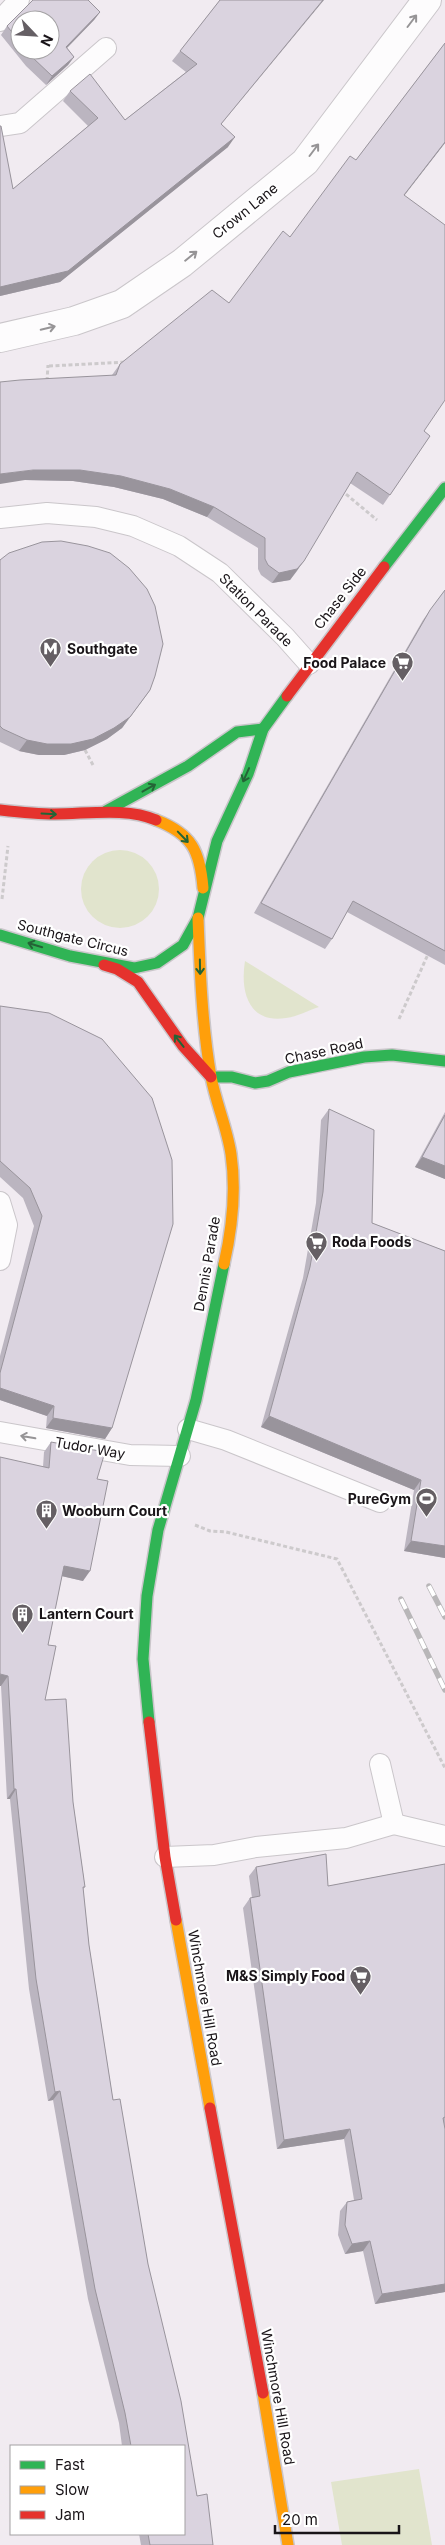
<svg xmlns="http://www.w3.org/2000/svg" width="445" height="2545" font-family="Inter,sans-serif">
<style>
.green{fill:#e1e4cd}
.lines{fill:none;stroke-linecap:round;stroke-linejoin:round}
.lane-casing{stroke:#cac6ca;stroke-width:22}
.street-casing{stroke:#cac6ca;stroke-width:30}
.fast-casing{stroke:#cac6ca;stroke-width:14}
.slow-casing{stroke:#cac6ca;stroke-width:14}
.jam-casing{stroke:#cac6ca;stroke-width:14}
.path{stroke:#cdcacc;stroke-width:3;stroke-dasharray:4 2.5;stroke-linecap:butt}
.lane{stroke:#fdfcfd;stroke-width:20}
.street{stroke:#fdfcfd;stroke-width:28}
.fast{stroke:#30b455;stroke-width:11}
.slow{stroke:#ff9f0a;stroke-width:11}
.jam{stroke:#e5322d;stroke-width:11}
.rail-casing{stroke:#b8b6b8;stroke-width:5.5}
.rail{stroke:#fff;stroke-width:4;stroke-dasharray:11;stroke-linecap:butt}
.wall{fill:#bbb5c0;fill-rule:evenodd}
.shaded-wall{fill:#99949c}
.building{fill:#dad3df;stroke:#99949c}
.oneway{stroke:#969496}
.oneway2{stroke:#246436}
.labels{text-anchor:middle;stroke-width:4.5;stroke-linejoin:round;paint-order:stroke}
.street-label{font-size:14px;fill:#191418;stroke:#fff}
.poi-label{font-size:14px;font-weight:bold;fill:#191418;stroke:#fff;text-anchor:start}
</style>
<rect width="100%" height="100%" fill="#f1ebf1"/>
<g class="green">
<circle cx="120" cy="889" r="39"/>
<path d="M245 961 319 1007C309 1010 297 1017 286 1018 248 1024 240 991 245 961Z"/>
<polygon points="419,2469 432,2545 342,2545 331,2482"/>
</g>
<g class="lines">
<defs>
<g id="lane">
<polyline points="0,21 19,0"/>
<polyline points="0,126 20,123 106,48"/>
<polyline points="0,518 47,513 96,517 133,526 179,546 220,573 285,637 309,664"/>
<polyline points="0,1202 7,1225 0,1260"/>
<polyline points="188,1429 226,1440 380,1502"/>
<polyline points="0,1432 130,1455 180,1456"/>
<polyline points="394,1824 445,1836"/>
<polyline points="165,1857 214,1855 256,1847 346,1838 394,1824 380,1764"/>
</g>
<polyline id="street" points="0,338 74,321 122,304 182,263 305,162 427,0"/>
<g id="fast">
<polyline points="384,567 445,488"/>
<polyline points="106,811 188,766 237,732 263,729"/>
<polyline points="0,935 70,956 134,968 157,963 183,945 198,918 217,841 248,774 263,729 287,696"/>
<polyline points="211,1077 232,1077 255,1083 268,1081 289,1072 364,1057 392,1055 445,1061"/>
<polyline points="149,1722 143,1659 147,1596 158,1530 196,1400 224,1264"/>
</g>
<g id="slow">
<path d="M156 820C192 834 200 851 203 888"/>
<path d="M198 918C200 971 202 1025 211 1077 216 1103 227 1128 231 1154 236 1189 232 1229 224 1264"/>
<polyline points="176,1920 210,2108"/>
<polyline points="263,2393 288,2545"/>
</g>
<g id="jam">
<polyline points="287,696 384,567"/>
<path d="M0 810C18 812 36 814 55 814 87 814 126 807 156 820"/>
<polyline points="104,965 117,969 138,982 183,1046 211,1077"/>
<polyline points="149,1722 165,1857 176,1920"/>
<polyline points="210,2108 263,2393"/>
</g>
</defs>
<use href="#lane" class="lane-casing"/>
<use href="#street" class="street-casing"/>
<use href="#fast" class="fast-casing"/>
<use href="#slow" class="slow-casing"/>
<use href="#jam" class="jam-casing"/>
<g class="path">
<polyline points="49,366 127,362"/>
<polyline points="47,381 48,365"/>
<polyline points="341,490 377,520"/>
<polyline points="85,750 93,765"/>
<polyline points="2,899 8,846"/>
<polyline points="399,1019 429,952"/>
<polyline points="195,1525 210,1531 226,1532 337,1559 445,1768"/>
</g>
<use href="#lane" class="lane"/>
<use href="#street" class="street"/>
<use href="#fast" class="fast"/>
<use href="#slow" class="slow"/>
<use href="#jam" class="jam"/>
<defs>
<g id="rail">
<polyline points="429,1586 445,1617"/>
<polyline points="401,1599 445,1690"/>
</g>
</defs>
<use href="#rail" class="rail-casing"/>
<use href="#rail" class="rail"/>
</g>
<g class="wall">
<path d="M33 0H88L100 12 94 20 67 48 74 57 68 65 46 85 26 66 1 35 7 26ZM20 20H50V50H20Z"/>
<polygon points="220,0 221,124 228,147 60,282 0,296 0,126 13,189 88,126 63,101 70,91 125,120 186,72 172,61 180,51"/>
<polygon points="445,43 445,143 404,195 424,431 430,436 383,505 350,483 297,571 290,580 272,583 261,575 258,569 258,548 207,517 163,499 114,487 73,481 25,480 112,375 120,364 229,303 290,237 356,160"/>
<polygon points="0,560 150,690 122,728 107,739 85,750 64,755 39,755 19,751 0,742"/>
<polygon points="445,590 445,965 347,912 332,939 325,949 254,913 423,620"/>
<polygon points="0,1006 112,1428 105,1439 46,1428 47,1416 0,1400 0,1356 34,1226 23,1198 0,1177"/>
<polygon points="329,1109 372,1223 445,1251 445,1558 404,1551 414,1490 261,1427 303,1278 316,1203 321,1120"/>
<polygon points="445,1112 445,1179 415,1167"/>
<polygon points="51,1442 97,1479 83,1581 62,1576 48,1645 45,1700 73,1802 85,1887 83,1889 89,1945 113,2100 197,2496 213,2545 141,2545 139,2534 184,2534 184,2446 122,2446 119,2423 88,2299 53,2100 48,2101 29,1989 10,1799 7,1799 1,1686 43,1467 44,1452"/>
<polygon points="445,1864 445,2292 375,2304 363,2251 345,2254 338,2235 340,2211 347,2202 354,2200 344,2139 277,2149 243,1908 250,1898 252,1898 249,1876 256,1867 328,1886"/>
</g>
<g class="shaded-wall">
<polygon points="323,0 324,0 213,134 221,124"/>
<polygon points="100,12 94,20 60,55 66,47"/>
<polygon points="74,57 68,65 46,85 52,76"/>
<polygon points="235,137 228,147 60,282 0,296 0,287"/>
<polygon points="445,142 445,143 397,205 404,195"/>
<polygon points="33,470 80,470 121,476 170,489 214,507 207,517 163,499 114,487 73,481 25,480 0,484 0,474"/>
<polygon points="304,561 290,580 272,583 279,573"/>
<polygon points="150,690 122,728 107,739 85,750 64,755 39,755 19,751 27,740"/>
<polygon points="422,1157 445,1166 445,1179 415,1167"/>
<polygon points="0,1388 54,1406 47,1416 0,1400"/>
<polygon points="269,1416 421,1480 414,1490 261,1427"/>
<polygon points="53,1418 112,1428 105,1439 46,1428"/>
<polygon points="411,1541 445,1546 445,1558 404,1551"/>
<polygon points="64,1566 90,1571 83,1581 57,1575"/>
<polygon points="0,1674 8,1676 1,1686 0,1686"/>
<polygon points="14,1789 16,1789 10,1799 7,1799"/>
<polygon points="60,2091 53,2100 48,2101 55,2092"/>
<polygon points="350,2129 344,2139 277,2149 284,2140"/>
<polygon points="370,2241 363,2251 345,2254 352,2244"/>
<polygon points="445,2284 445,2292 375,2304 382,2294"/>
</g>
<g class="building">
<polygon points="33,0 88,0 100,12 66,47 74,57 52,76 32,57 26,50 50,50 50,20 20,20 20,42 7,26"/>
<polygon points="220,0 323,0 221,124 235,137 68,271 0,287 0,126 1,126 13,189 98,118 70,91 90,74 125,120 197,64 180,51"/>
<polygon points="445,43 445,142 404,195 445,225 445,400 424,431 430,436 390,495 357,472 304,561 297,569 279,573 268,565 265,559 265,538 214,507 170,489 121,476 80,470 33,470 0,474 0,382 20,380 116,375 120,364 212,290 229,303 283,231 290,237 350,156 356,160"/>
<polygon points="61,541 88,546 110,553 129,568 147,589 155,606 163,644 155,676 150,690 130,717 114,728 93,739 71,744 47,744 27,740 3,729 0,726 0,560 9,553 42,542"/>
<polygon points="445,590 445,951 353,901 332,939 261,903 430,610"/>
<polygon points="0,1006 49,1013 102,1039 152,1098 172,1160 173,1224 112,1428 53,1418 54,1406 0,1388 0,1373 42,1216 30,1188 0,1161"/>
<polygon points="329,1109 374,1130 372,1223 445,1251 445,1546 411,1541 421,1480 269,1416 310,1267 323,1192"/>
<polygon points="445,1115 445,1166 422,1157"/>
<polygon points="51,1442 105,1452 97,1479 108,1481 90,1571 64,1566 48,1645 56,1646 45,1700 66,1699 73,1802 85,1887 83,1887 89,1945 113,2100 120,2099 148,2264 181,2401 197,2496 207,2494 213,2545 150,2545 148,2534 184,2534 184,2446 131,2446 125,2413 95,2289 60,2091 55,2092 36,1979 16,1789 14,1789 8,1676 0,1674 0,1457 49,1468"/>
<polygon points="326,1854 328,1886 445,1864 445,2117 443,2118 445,2129 445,2284 382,2294 370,2241 352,2244 345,2225 347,2202 362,2199 350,2129 284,2140 250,1898 260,1896 256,1867"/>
</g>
<defs><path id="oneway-shaft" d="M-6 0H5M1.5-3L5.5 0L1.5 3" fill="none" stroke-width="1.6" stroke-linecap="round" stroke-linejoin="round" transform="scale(1.25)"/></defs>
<g class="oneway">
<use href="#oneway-shaft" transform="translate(412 21) rotate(-53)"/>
<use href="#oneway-shaft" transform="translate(314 150) rotate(-53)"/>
<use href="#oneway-shaft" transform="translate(191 256) rotate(-39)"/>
<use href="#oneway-shaft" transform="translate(48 328) rotate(-13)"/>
<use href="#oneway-shaft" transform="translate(28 1437) rotate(-170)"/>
</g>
<g class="oneway2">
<use href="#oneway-shaft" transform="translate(246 775) rotate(114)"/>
<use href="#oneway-shaft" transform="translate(149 788) rotate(-29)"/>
<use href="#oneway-shaft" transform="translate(49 814) rotate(3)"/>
<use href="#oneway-shaft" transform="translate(183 837) rotate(46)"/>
<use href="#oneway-shaft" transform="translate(35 945) rotate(-163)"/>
<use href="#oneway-shaft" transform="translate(200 967) rotate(89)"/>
<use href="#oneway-shaft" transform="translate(179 1041) rotate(-128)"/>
</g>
<defs>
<symbol id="metro-pin" viewBox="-11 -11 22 30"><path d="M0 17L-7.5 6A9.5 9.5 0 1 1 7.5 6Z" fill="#655f64" stroke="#fff"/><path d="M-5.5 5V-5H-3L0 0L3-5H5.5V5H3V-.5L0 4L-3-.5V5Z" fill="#fff"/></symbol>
<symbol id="supermarket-pin" viewBox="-11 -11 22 30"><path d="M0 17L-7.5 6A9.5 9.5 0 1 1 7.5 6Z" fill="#655f64" stroke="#fff"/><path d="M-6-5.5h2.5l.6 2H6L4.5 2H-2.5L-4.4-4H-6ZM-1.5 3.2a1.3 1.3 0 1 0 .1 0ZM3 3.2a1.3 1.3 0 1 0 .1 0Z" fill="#fff"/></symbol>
<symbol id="stadium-pin" viewBox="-11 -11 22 30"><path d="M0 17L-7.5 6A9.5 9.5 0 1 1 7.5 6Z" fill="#655f64" stroke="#fff"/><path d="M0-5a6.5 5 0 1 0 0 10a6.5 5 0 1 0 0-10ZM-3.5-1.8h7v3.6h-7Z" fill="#fff"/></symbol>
<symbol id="building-pin" viewBox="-11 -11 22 30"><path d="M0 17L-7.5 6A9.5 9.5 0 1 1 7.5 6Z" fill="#655f64" stroke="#fff"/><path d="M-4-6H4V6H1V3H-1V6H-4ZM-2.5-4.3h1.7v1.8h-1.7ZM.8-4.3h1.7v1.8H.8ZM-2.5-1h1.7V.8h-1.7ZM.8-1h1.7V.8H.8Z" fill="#fff"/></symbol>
</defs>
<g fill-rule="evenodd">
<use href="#metro-pin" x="38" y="636" width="25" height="34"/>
<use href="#supermarket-pin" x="390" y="650" width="25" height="34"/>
<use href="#supermarket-pin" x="304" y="1230" width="25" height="34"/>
<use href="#stadium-pin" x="414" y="1486" width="25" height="34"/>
<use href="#building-pin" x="34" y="1498" width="25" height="34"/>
<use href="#building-pin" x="10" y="1602" width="25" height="34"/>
<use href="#supermarket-pin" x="348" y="1964" width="25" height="34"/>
</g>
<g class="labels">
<g class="street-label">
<text transform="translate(245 211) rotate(-39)" y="5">Crown Lane</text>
<text transform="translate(340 598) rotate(-52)" y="5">Chase Side</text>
<text transform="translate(256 610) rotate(45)" y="5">Station Parade</text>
<text transform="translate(73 938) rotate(14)" y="5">Southgate Circus</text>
<text transform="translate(324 1051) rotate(-12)" y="5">Chase Road</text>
<text transform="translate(207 1264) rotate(-80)" y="5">Dennis Parade</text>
<text transform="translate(90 1448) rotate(10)" y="5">Tudor Way</text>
<text transform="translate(205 1998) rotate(80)" y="5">Winchmore Hill Road</text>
<text transform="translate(278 2397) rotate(80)" y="5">Winchmore Hill Road</text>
</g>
<g class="poi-label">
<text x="67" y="654">Southgate</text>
<text x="386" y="668" text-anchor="end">Food Palace</text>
<text x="332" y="1247">Roda Foods</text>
<text x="411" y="1504" text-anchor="end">PureGym</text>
<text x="62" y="1516">Wooburn Court</text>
<text x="39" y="1619">Lantern Court</text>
<text x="345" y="1981" text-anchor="end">M&amp;S Simply Food</text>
</g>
</g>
<rect x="10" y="2445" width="175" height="90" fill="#ffffff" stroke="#a3a1a3"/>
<rect x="20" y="2461" width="25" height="8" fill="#30b455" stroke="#a3a1a3"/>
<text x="55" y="2470" font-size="15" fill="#191418">Fast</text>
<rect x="20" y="2486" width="25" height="8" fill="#ff9f0a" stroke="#a3a1a3"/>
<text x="55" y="2495" font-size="15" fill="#191418">Slow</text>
<rect x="20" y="2511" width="25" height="8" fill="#e5322d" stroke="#a3a1a3"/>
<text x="55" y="2520" font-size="15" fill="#191418">Jam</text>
<g transform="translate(35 35) rotate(115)"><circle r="24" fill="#ffffff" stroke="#a3a1a3"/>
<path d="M0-4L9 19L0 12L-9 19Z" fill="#655f64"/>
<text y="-8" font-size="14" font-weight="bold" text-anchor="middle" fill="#191418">N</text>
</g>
<path d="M275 2525v8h124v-8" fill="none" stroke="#191418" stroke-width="2.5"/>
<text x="282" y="2525" font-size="15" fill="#191418" stroke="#ffffff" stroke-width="4" paint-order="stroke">20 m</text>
</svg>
